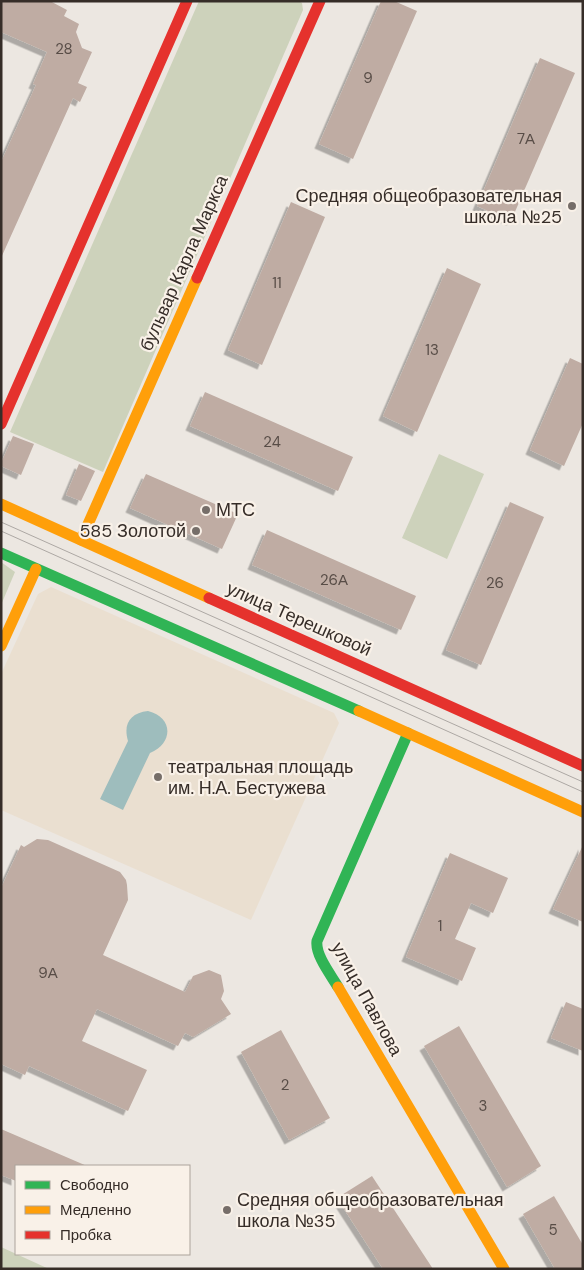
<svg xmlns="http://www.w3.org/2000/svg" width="584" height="1270" font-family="'DM Sans',sans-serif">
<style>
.green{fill:#cdd2bb}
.plaza{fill:#eadfd0}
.water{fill:#9ebdbd}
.building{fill:#bfaca3;filter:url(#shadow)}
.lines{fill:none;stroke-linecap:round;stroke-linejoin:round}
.fast{stroke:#30b455;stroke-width:11}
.slow{stroke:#ff9f0a;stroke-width:11}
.jam{stroke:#e5322d;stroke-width:11}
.tram{stroke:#ada8a4;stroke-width:1}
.poi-dot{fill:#766e69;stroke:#f9f1e8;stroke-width:2}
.labels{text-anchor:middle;stroke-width:4.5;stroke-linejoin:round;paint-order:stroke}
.number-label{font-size:15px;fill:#584d47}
.poi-label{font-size:18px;fill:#362d28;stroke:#f9f1e8;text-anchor:start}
.street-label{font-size:18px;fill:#362d28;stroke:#f9f1e8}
</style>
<defs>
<filter id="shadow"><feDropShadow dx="-4.5" dy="4.5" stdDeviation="0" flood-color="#0004"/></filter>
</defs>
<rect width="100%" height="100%" fill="#ece7e1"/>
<g class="green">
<polygon points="199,1 299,1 302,3 303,10 103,472 10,432"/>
<polygon points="439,454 484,474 447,559 402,538"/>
<polygon points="1,562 15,572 1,605"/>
<polygon points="1,1247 49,1269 1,1269"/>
</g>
<polygon class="plaza" points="51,587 334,713 339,723 251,920 1,810 1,674 38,594"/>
<path class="water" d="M148 711C173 717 174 743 150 753L123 810 100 799 128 741C123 724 130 713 148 711Z"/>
<g class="building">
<polygon points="1,1 50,1 67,10 64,16 79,24 76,32 82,48 92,52 78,83 87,87 80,102 73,98 1,258 1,162 36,85 33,84 47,52 1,32"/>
<polygon points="381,1 394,1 417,11 353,159 319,144"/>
<polygon points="540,58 575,73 511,221 477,206"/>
<polygon points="291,202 325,217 262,365 228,350"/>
<polygon points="447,268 481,284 417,432 383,416"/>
<polygon points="570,358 583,364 583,423 564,466 530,450"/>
<polygon points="205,392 353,457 338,491 190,426"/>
<polygon points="13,436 34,444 21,475 1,466 1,463"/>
<polygon points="79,464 95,471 81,501 66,495"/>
<polygon points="146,474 238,514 222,549 130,508"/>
<polygon points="510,502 544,517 481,665 446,650"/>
<polygon points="267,530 416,596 401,630 252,565"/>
<polygon points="37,839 48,840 120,872 126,880 127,885 128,900 103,955 185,992 193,976 209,970 221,975 224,991 221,999 231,1014 193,1037 185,1033 178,1046 97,1009 82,1041 147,1070 128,1111 29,1066 25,1075 1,1064 1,888 21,845 24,847"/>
<polygon points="583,845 583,922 553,909"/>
<polygon points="450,853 508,878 493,913 471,903 455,939 476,948 462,981 406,957"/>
<polygon points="566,1002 583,1009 583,1051 551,1038"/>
<polygon points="459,1026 541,1166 507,1187 424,1046"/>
<polygon points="281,1030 330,1118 289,1140 241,1052"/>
<polygon points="1,1129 87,1166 16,1166 16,1181 1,1175"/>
<polygon points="372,1176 433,1269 383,1269 337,1198"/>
<polygon points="554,1196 583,1245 583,1269 555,1269 523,1214"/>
</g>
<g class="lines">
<g class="fast">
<polyline points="1,553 359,711"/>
<path d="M338 987C331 975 315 955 317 941L408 733"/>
</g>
<g class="slow">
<polyline points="1,504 209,598"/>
<polyline points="81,540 197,278"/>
<polyline points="1,646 36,569"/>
<polyline points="359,711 583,812"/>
<polyline points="338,987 504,1269"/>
</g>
<g class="jam">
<polyline points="197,278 320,1"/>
<polyline points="1,424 187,1"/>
<polyline points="209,598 583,766"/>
</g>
<g class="tram">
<polyline points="1,522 583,782"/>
<polyline points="1,531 583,792"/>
</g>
</g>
<g class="poi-dot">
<circle cx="572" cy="206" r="5"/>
<circle cx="206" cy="510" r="5"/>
<circle cx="196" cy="531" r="5"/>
<circle cx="158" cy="777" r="5"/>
<circle cx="227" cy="1210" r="5"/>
</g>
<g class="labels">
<g class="number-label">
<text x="64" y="54">28</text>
<text x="368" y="83">9</text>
<text x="526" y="144">7А</text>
<text x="277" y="288">11</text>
<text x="432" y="355">13</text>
<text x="272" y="447">24</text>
<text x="334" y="585">26А</text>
<text x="495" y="588">26</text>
<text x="440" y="931">1</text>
<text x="48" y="978">9А</text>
<text x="285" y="1090">2</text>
<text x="483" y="1111">3</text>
<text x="553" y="1235">5</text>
</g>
<g class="poi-label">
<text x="562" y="202" text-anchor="end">Средняя общеобразовательная<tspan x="562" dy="21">школа №25</tspan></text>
<text x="216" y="516">МТС</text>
<text x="186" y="537" text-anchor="end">585 Золотой</text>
<text x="168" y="773">театральная площадь<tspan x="168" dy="21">им. Н.А. Бестужева</tspan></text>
<text x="237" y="1206">Средняя общеобразовательная<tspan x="237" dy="21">школа №35</tspan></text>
</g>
<g class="street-label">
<text transform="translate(184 263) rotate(-66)" y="6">бульвар Карла Маркса</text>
<text transform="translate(299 619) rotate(24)" y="6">улица Терешковой</text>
<text transform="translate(367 999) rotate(61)" y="6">улица Павлова</text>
</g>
</g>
<rect width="584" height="1270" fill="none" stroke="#362d28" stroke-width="5"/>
<rect x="15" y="1165" width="175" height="90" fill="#f9f1e8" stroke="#aba39b"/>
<rect x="25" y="1181" width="25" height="8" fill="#30b455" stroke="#aba39b"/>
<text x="60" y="1190" font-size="15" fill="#362d28">Свободно</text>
<rect x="25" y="1206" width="25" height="8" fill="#ff9f0a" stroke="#aba39b"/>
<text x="60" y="1215" font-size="15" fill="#362d28">Медленно</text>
<rect x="25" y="1231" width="25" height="8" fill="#e5322d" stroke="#aba39b"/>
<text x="60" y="1240" font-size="15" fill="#362d28">Пробка</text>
</svg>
